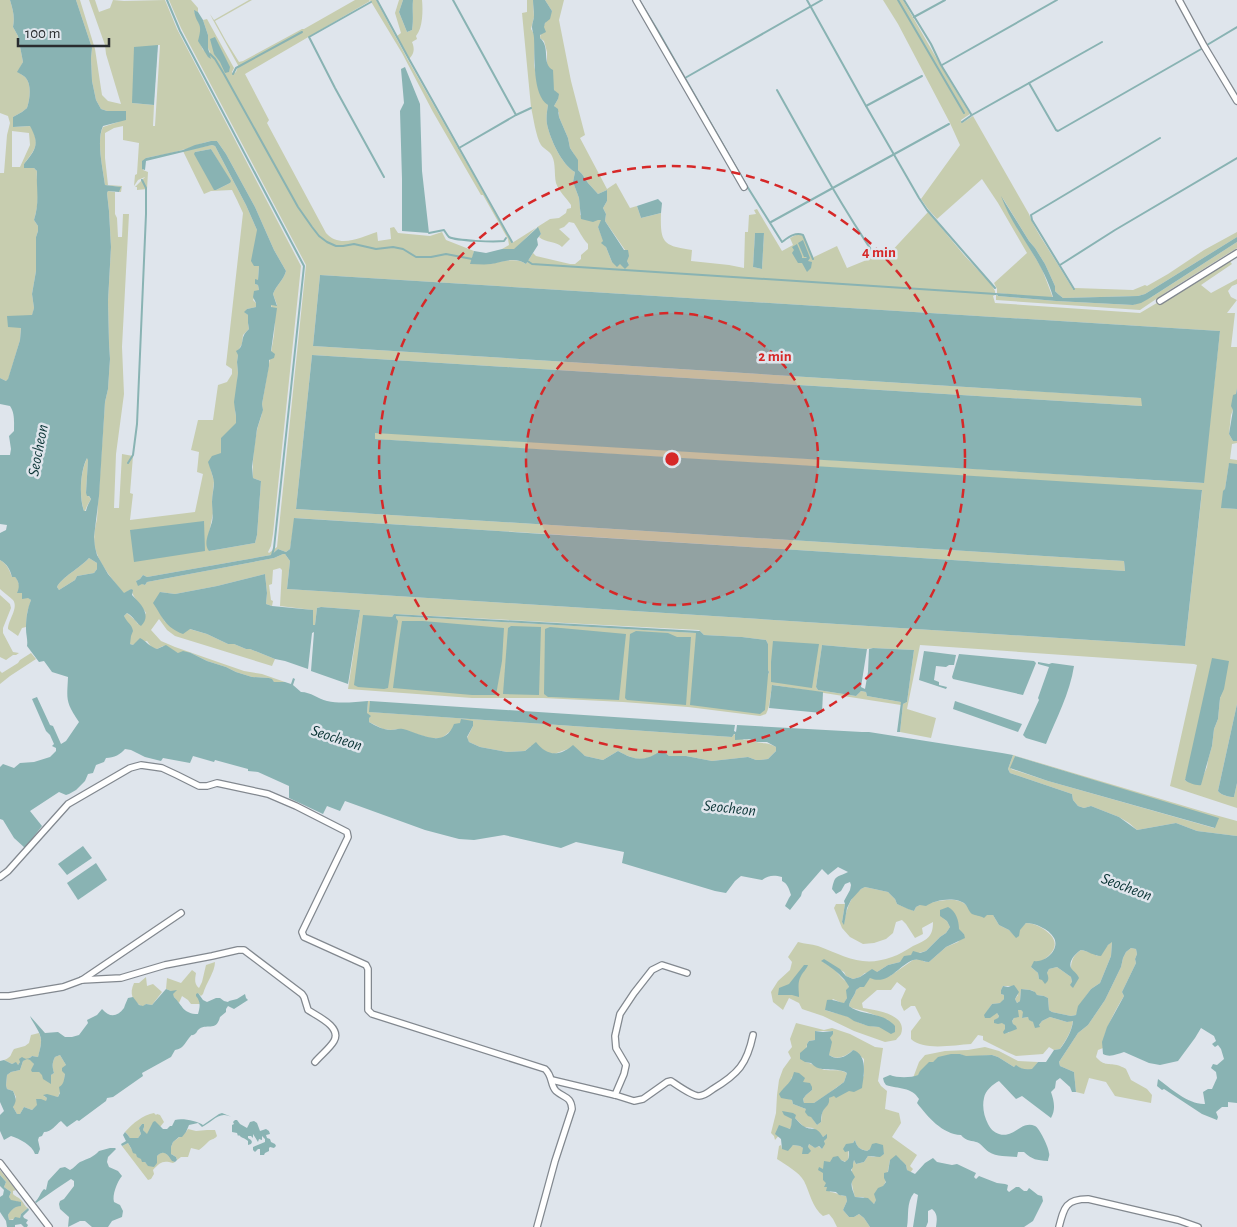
<svg xmlns="http://www.w3.org/2000/svg" width="1237" height="1227" font-family="'Alegreya Sans',sans-serif">
<style>
.green{fill:#c7cdaf;fill-rule:evenodd}
.water{fill:#89b3b3;fill-rule:evenodd}
.lines{fill:none;stroke-linecap:round;stroke-linejoin:round}
.stream{stroke:#89b3b3;stroke-width:2}
.street-casing{stroke:#82888f;stroke-width:8}
.street{stroke:#fff;stroke-width:5.5}
.ring{fill:none;stroke:#d62828;stroke-width:2.5;stroke-dasharray:9 6}
.labels{text-anchor:middle;stroke-width:5;stroke-linejoin:round;paint-order:stroke}
.water-label{font-size:16px;font-style:italic;fill:#093334;stroke:#dfe5ec}
.centre{fill:#d62828;stroke:#dfe5ec;stroke-width:2.5}
.ring-label{font-size:15px;text-anchor:middle;font-weight:bold;fill:#d62828;stroke:#dfe5ec;stroke-width:5;stroke-linejoin:round;paint-order:stroke}
</style>
<rect width="100%" height="100%" fill="#dfe5ec"/>
<g class="green">
<path d="M0 0H10C13 10 15 17 13 27L18 36 23 62 18 72C20 74 23 75 25 77 32 84 30 99 27 108L22 112 13 117V127L31 126C40 145 36 148 24 164L34 168 37 171C36 178 38 184 38 191 38 202 37 210 34 220L38 226V231L36 237V271L32 294 34 308 32 316 8 327H21L20 340 8 380 6 381 0 378V173H4L7 135 10 123 8 116 0 113ZM12 131 29 133 30 145 20 167H12Z"/>
<path d="M76 0H80L95 49 102 95 108 101 121 104 106 54 105 45 89 0H95L99 12 110 8 113 0 124 1 165 0 177 29 301 266 273 534 271 546 268 552 269 553 277 547 306 265 181 28 169 0H191L198 8V12L194 11 201 28 200 43 203 50 210 52 208 48V35L203 20 207 19 234 68 232 72 233 74 236 72 237 69 239 67 213 20 210 14 214 20 249 0H252L215 21 226 41 239 62 243 61 302 29H304L355 0H369L370 1 245 74 269 120 267 123 326 233C340 249 361 237 377 232L378 241 391 239 390 228 394 227 398 233 430 236 442 232 446 240 474 251 471 264C477 264 482 264 488 264 500 263 515 256 526 264L533 253 536 256 570 264H575L581 259V255L588 249V244C582 238 579 230 574 223L569 222 564 227 559 229 570 239 562 247C556 241 546 243 539 237L541 234 537 227 515 249H502L509 245 508 239 483 195H481L433 112 402 53 370 0H376L408 60 512 243 550 219 559 218 566 213 567 209 571 208V205C566 197 559 192 556 183 554 174 556 164 552 156 550 151 544 149 541 145 536 137 533 116 531 107L522 13 527 12V0H533L534 17 531 29 534 34 535 40 534 65 539 90 548 105C547 111 546 117 547 124 550 139 562 165 575 172L573 182 579 198 580 207V215L602 220 598 227 612 262 629 265 627 261 625 250 605 221 606 214 603 208 607 201V190L598 194 588 183 582 174 578 170 574 154 570 148 568 138 559 117V113L554 106 558 99 554 90 549 68 547 65V52L544 41 540 38C541 29 547 19 552 11L545 0H564L559 20 571 81 585 135 580 138 607 189 616 183 630 208 637 206 641 218 661 213C660 243 663 246 692 250L691 261 729 265 744 268 745 232H748L749 215 756 214 754 210 757 209 782 251 793 245 790 238C794 236 798 233 803 236L812 258 813 259 814 257 837 246 847 268 874 257H883L888 255 928 212 964 255 991 284 995 291V295L993 296 995 303 1140 313 1229 260 1232 264 1201 285 1211 293 1237 279V284L1232 286 1228 291 1231 297 1237 300 1227 313H1235L1231 347H1237V388L1236 395H1233V410L1231 415 1229 434 1233 441H1237V443L1232 444 1230 459 1237 460V464H1229L1222 508 1237 509V704L1218 791C1221 795 1229 797 1234 797L1237 783V808L1170 786 1197 665 1194 664 920 645 907 709 936 718 931 738 900 732 903 704 907 702 914 650 873 648 867 649 822 645 816 687 818 690 856 696 861 691 866 692 867 696 901 702V705L773 685C769 695 771 705 766 714L760 716 688 707 623 702 543 698H472L348 689 360 610 321 607 317 608 315 625H313L312 610 280 606 282 570 280 568 273 570 272 584 269 585 271 600 273 601 272 606 266 604 267 593 265 574 217 586 175 594 160 592 161 615 165 622 207 634 228 644H234L246 649H250L275 659 272 666 175 636 167 630 159 619 151 630 161 641 175 647 218 662 244 671 262 674 285 682H274L269 678 252 677 236 672 226 667 207 661 191 653H178L163 646 157 649 152 648 147 641 133 645 130 644V636L124 616 127 613 135 620 138 624 146 613C141 605 133 598 131 589L124 594C114 581 98 563 95 547 93 538 95 528 97 519L105 402 108 389 110 359 109 343 108 301 111 247 109 211 107 193 108 191 115 192V214L117 218 118 237H122L123 214H129L122 347 124 394 116 454 114 508H119L122 454 133 456 130 493 133 494 130 520 195 512 203 474 197 472 199 452 191 450 198 420H213L218 385 227 382 232 374V369L226 365 243 213 237 200 232 190 211 191 204 194 183 151 212 145 215 146 246 205 257 230 259 266 258 280 255 284 258 285 259 290 253 300 256 303V307L247 309 245 312 248 315V323L249 329 243 335 242 344 239 349 238 355 237 362 238 373 235 410 236 416V424L221 453 210 467 214 481 212 501 213 513 208 539 209 551 255 543 257 535 261 481 253 478C252 463 254 446 257 430 259 421 264 413 262 404L274 335 275 321 271 305H277L273 294C277 284 283 281 286 271L274 250 255 207 226 154 217 141C205 140 194 147 182 150 170 154 158 155 146 158L143 170 148 172 147 189 137 190V187H135L145 177 138 180 134 186 135 175 137 174 139 143 123 140V126L114 128 105 133V158L108 185 122 186 121 192H119L120 187 105 185C103 169 96 141 103 127L118 122 126 111H107L101 109 96 100 92 81 91 58 92 48ZM158 45H160L155 126H153L154 105 132 103ZM211 149 230 181V183L216 190 214 189 195 154V152ZM755 233H764L762 269 753 267ZM320 275 1220 331 1203 483 375 432 374 439 1202 491 1185 646 287 589 290 561 285 554H283L274 558 147 582 145 585 136 581 140 579 143 575 147 577 271 555 278 549 286 552 290 549 295 518 1125 571 1124 561 296 509 312 355 1142 406V398L313 346ZM394 614 699 630 704 635 742 637 766 640 768 644V670L769 672 768 675 691 705 697 633 396 616V618L363 616 392 617ZM1224 689 1220 698 1218 719 1214 729 1212 746 1208 760 1207 767 1199 785 1186 781 1185 780Z"/>
<path d="M399 0H403L399 12 407 32 412 30C414 19 412 10 413 0H422C423 10 423 28 416 36L417 39 412 42C415 49 414 54 409 59L397 36 401 33 395 13Z"/>
<path d="M883 0H903C925 38 947 77 970 114L961 120 962 123 973 116 1029 214C1034 228 1043 240 1050 252 1058 264 1065 277 1073 289L1075 288 1133 290 1145 285 1147 286 1168 274 1204 250 1237 232V237L1145 294 1138 296 1063 298 1058 294 1055 291V286L1045 264 1035 248 1029 241 1002 197 1012 218 1042 269 1053 298 997 293V289L994 283 1027 253 998 203 982 179 937 219 928 209 921 199 960 145 950 123 898 24Z"/>
<polygon points="1237,242 1237,248 1168,291 1140,310 996,300 996,294 998,296 1056,301 1133,305 1150,298"/>
<path d="M87 458H88V460L86 493 91 499 87 506 85 511H84C79 496 80 473 87 458Z"/>
<path d="M89 558 97 563V569L94 573 77 576 75 580 59 590 57 587C61 578 81 567 89 558Z"/>
<path d="M0 560C7 564 9 569 12 577H15L17 579 22 593 31 600 27 613 26 627 22 628 18 636 8 629C8 620 19 608 13 600 9 596 4 593 0 589Z"/>
<polygon points="0,595 10,604 11,608 3,628 3,633 13,652 19,653 16,655 13,655 6,660 0,657"/>
<polygon points="31,653 36,659 10,676 0,684 0,671 2,673 18,663 20,660"/>
<path d="M368 701H370V712L732 737 734 734 744 740C749 739 750 740 756 742 765 744 767 742 776 747V751L768 759 760 760H756L748 757 712 761 686 756H669L662 751C644 762 636 761 618 751L603 760 585 756 580 752 568 749 554 754 547 753 541 748 531 746 525 751 507 752 480 747 469 742 467 738 473 726 460 723 442 738H430L399 729 391 730 383 729 369 722 367 713Z"/>
<path d="M1013 755 1208 813 1237 821V836L1197 831 1176 823 1137 830 1129 823 1119 817 1091 806 1084 808 1078 806 1073 800 1072 794 1010 773 1008 769ZM1015 756 1218 819 1214 828 1048 781 1011 769Z"/>
<path d="M865 887 888 892 895 899 897 904 914 911 916 907 920 905C933 903 955 894 966 905 969 908 970 912 973 914L993 915 999 925 1009 930 1013 934 1019 930 1026 923C1033 923 1039 926 1045 930 1067 946 1047 959 1031 967L1038 973 1039 979 1047 973 1049 969 1057 967 1071 977 1073 988C1072 973 1066 960 1081 950L1093 953 1097 956 1112 941 1111 956 1100 983 1091 989 1083 1000 1076 1015 1071 1016 1052 1012 1049 1010 1048 998 1044 996 1037 995 1033 991 1030 990 1021 989 1020 1001 1017 1003 1015 999 1018 995 1012 986H1003L1001 990V994L1004 995V999L1001 1003 992 1004 988 1010 997 1013 999 1016 998 1018 1005 1025V1029L1008 1033 1011 1030H1014L1012 1021 1018 1013V1010H1021L1024 1012 1022 1018 1028 1017 1033 1022 1039 1025 1042 1021 1050 1017 1067 1022 1073 1020C1072 1031 1066 1040 1060 1049L1054 1050 1049 1047 1043 1054 1016 1056 1007 1052 983 1040V1036L978 1035 971 1044C954 1045 923 1051 911 1039V1031L921 1018 915 1006H911L904 1011 901 1005V1000L906 989 897 982 891 990H877L862 1003 863 1008C875 1010 908 1014 901 1034 900 1036 897 1038 896 1040L885 1042 854 1031 823 1016 802 1009 799 1003 789 998 783 1010 773 1002 771 992 778 981 790 970 792 962 788 957 798 942C805 944 811 944 818 946 845 956 862 968 892 957 899 955 906 950 913 946 926 940 933 938 933 922L922 928 923 934 915 938 906 924 902 920 896 922 893 933 886 939 874 943 863 944 850 937 842 928 834 908 836 904H845L842 922 844 924C846 910 851 893 865 887ZM940 916 964 934 958 942 946 947 929 962H925L920 959 913 960 890 976 870 978 856 990C855 996 850 999 849 1006L852 1008 867 1012 888 1020 879 1027C866 1026 860 1024 849 1017 842 1014 833 1013 825 1010L833 999 844 1004 847 998 849 988 848 983 843 979 833 968 822 961 844 972 846 976 853 979 860 977 865 973 877 972 888 965 900 962 911 955 926 951 940 937 946 933 950 927 947 921Z"/>
<path d="M1131 948 1136 949 1137 954 1135 959 1136 963 1122 992 1124 996C1117 1007 1101 1036 1103 1048L1098 1050 1096 1057C1104 1066 1107 1063 1117 1065 1118 1065 1125 1068 1126 1069L1131 1080 1147 1089 1152 1095 1151 1103 1115 1096 1106 1082 1089 1078 1084 1094 1076 1092 1074 1072 1060 1066 1059 1062 1078 1033 1088 1025 1105 1000 1121 967 1123 958 1126 952Z"/>
<path d="M215 962C215 972 206 983 203 994L201 996 198 993 200 1004H191L188 1000 182 996 179 1003 174 997 171 991 166 989 167 978 181 983 192 970 196 973C195 979 194 984 199 988L202 982 206 965Z"/>
<path d="M146 977 147 986 153 984 162 992 152 1005 146 1004 143 1007C132 1001 129 994 134 983H139Z"/>
<path d="M796 1023 824 1030 832 1028 850 1034 875 1047 883 1048 878 1081 881 1086 887 1091 885 1109 899 1113 901 1123 892 1137 917 1155 910 1166 913 1169 910 1173 907 1170 906 1165 903 1163 900 1159 890 1160 886 1181 874 1204 863 1197H855C851 1184 850 1173 854 1160L856 1164 864 1162 868 1156 874 1157 884 1154 883 1150 870 1149 867 1151C860 1149 857 1148 855 1140 853 1143 850 1146 849 1149 847 1155 851 1157 846 1162L841 1160 830 1162 823 1173V1178L826 1182 830 1192C836 1192 840 1196 846 1196L847 1201 843 1210 849 1217H854L859 1214 864 1218 870 1227H837L833 1219 829 1214 823 1216C812 1207 810 1193 804 1181 799 1172 786 1165 777 1159L779 1146 781 1145 782 1149 790 1147 793 1145 800 1146 803 1148 808 1147 809 1144 815 1148 818 1146 822 1149 826 1135 823 1137 813 1128 804 1127 795 1118 792 1119 791 1129 785 1128 775 1140 774 1136 771 1133 776 1113 777 1095 779 1080 783 1069 791 1058 788 1052 792 1047 790 1039ZM815 1031H833L830 1038 829 1055C838 1061 846 1056 853 1050L864 1059V1076L829 1098 822 1113 821 1122 817 1125 806 1109 793 1104 792 1100 786 1098 784 1088 790 1083 792 1077 803 1083H808L812 1090 806 1095 803 1099 804 1103H814L829 1093 844 1082 847 1073C840 1069 833 1071 826 1070 818 1069 813 1063 805 1062L807 1044 809 1041 815 1040Z"/>
<path d="M39 1033C43 1041 40 1049 38 1057L32 1056 28 1059 32 1060 34 1064 32 1072H39L51 1080V1075L54 1073C52 1066 52 1063 55 1057L60 1055 66 1065 64 1082 58 1097 47 1095 44 1096 47 1098 46 1102 36 1099 38 1105 32 1110 24 1107 20 1114H17L13 1107 16 1097 13 1091 7 1089 6 1085 7 1075 11 1072 20 1070 23 1061 26 1059 20 1062 18 1065 14 1063 12 1064 4 1060C12 1057 10 1055 14 1049L25 1046 29 1043 31 1035Z"/>
<path d="M985 1047 999 1051 1018 1061 1038 1062 1032 1070C1025 1070 1021 1069 1016 1066L1014 1067 998 1057 992 1055 966 1057 960 1054 933 1062 918 1075 913 1078 919 1062 925 1055 945 1051 968 1050Z"/>
<path d="M154 1113 156 1115 157 1114 160 1115 164 1122 160 1127 155 1122 147 1135 143 1130 144 1127 142 1124 139 1128 141 1134 138 1138H130L127 1134 125 1132C133 1123 143 1115 154 1113Z"/>
<path d="M188 1129 196 1131 207 1130H215L217 1136C215 1139 212 1139 209 1141 206 1144 203 1147 199 1150L191 1148 188 1157H181L177 1160 176 1157 171 1154V1147L173 1142 186 1132Z"/>
<path d="M128 1143 132 1150 147 1164 157 1163V1156C166 1147 168 1158 175 1162L173 1163C163 1160 160 1162 153 1170L154 1174 151 1179 148 1180 122 1146Z"/>
<path d="M0 1170 16 1190 13 1191V1194C16 1197 18 1197 20 1199 24 1202 24 1206 28 1208L21 1214 20 1218 9 1220 8 1215 10 1211 17 1206V1201H11L9 1197 11 1192 4 1187 6 1182 0 1175Z"/>
</g>
<g class="water">
<path d="M10 0H76L92 48 91 58 92 81 96 100 101 109 107 111H126V120L103 126C96 141 103 169 105 185L121 187 119 192 108 191 107 193 109 211 111 247 108 301 109 343 110 359 108 389 105 402 99 496 94 537 95 547 97 555 108 574 124 593 131 589 133 590 132 595C141 604 152 615 141 626 136 623 134 617 127 613L124 616C127 623 132 624 133 631L131 636 130 644 133 645 140 638C146 641 150 647 157 649L166 645 178 653 183 651 191 653 207 661 226 667 236 672 252 677 269 678 272 679 274 682H285L291 684 293 678 295 679 293 685 301 692C311 692 318 699 327 701 340 704 355 702 368 701L367 713 371 716 369 718V722C376 726 383 730 391 730 395 730 398 728 403 729 420 733 444 750 454 724L460 723 461 719 473 721V726L467 737 469 742 480 747 507 752 525 751 536 742C547 756 559 757 573 745L585 756 603 760 618 751C636 761 644 762 662 750L669 756H686L712 761 748 757 756 760H760L768 759 776 751V747L767 742H757L749 739 735 740V734H734L732 737 369 712 370 701 735 725 734 731 736 732 737 725 862 732H869L1002 753 1013 755 1008 769 1010 773 1072 794 1073 800 1078 806 1084 808 1091 806 1119 817 1137 830 1176 823 1197 831 1237 836V1103L1228 1102V1107H1222L1216 1112 1218 1117 1217 1120 1202 1114 1164 1089 1162 1090 1157 1086 1158 1079C1170 1088 1189 1105 1205 1104L1203 1092 1208 1089H1212L1217 1078 1216 1072 1211 1068 1213 1064 1217 1065 1224 1059 1221 1049 1218 1045 1215 1047 1212 1044 1216 1041 1214 1036 1201 1028 1195 1038 1178 1061 1160 1065 1149 1063 1124 1052C1117 1054 1110 1058 1103 1054L1102 1042 1107 1027 1124 996 1122 992 1136 963 1135 959 1137 954 1136 949 1131 948 1126 952 1123 958 1121 967 1105 1000 1088 1025 1078 1033 1059 1062 1060 1066 1074 1072 1076 1092H1072L1070 1087 1060 1078 1056 1081 1055 1088 1051 1092C1054 1101 1056 1109 1051 1118L1022 1096 1016 1099 999 1081C993 1084 985 1091 984 1098 982 1107 984 1116 988 1124 991 1130 994 1132 999 1134 1014 1139 1021 1120 1035 1126 1039 1127 1049 1148 1049 1153 1050 1156 1048 1158 1048 1161 1036 1160 1033 1160 1024 1152H1018L1017 1157C1008 1156 996 1157 989 1152 984 1149 981 1143 976 1142 969 1140 966 1141 961 1135 942 1134 928 1117 917 1103L919 1099C912 1087 898 1089 886 1085L884 1082 883 1078 890 1075C897 1078 911 1078 918 1075L920 1071 929 1062H933L938 1057 951 1054H960L966 1056 992 1055 998 1057 1014 1067 1016 1065C1021 1069 1025 1070 1032 1069L1038 1062H1046L1054 1050 1060 1049C1066 1041 1072 1031 1073 1021L1067 1022 1050 1017 1042 1021 1039 1025 1040 1027 1035 1028 1033 1022 1029 1020 1028 1017 1022 1018 1023 1012 1021 1010H1018L1019 1017 1014 1018 1012 1021 1013 1024 1016 1026 1017 1029 1004 1034 1003 1032 1005 1029V1025L1002 1023 998 1024 994 1023V1020L998 1018 999 1016 997 1013 990 1018H985L984 1015 992 1004 1000 1003 1004 999V995L1001 994V990L1003 986 1008 987 1014 985 1019 992 1015 999 1017 1003 1020 1001 1021 989 1030 990 1035 992 1037 995 1044 996 1048 998 1049 1010 1052 1012 1071 1016 1076 1015 1078 1006 1091 989 1100 983 1111 956 1112 942 1108 945 1101 956C1094 956 1088 951 1081 950 1076 953 1068 961 1071 968 1073 971 1077 973 1079 978L1073 988 1070 985 1072 982 1071 977 1057 967 1049 969 1047 973C1049 978 1049 981 1045 984L1042 980 1039 979 1038 973 1031 967 1034 961C1046 963 1060 949 1054 938 1049 929 1035 923 1026 923L1020 930 1019 936 1016 938 1009 930 999 925 993 915H987L984 918C979 915 976 916 972 914 969 912 968 907 965 904 956 896 934 900 926 906L920 905 916 907 914 911 908 909 897 904 895 899 888 892 865 887 861 889 851 900 847 908 844 925 842 922 845 904 844 901 850 890 851 885 850 882 845 884 841 891 836 894 832 889C835 874 837 878 848 872L838 867 828 875 822 869 802 892 801 896 790 910 785 906 789 898 791 895C789 889 788 884 782 881V877C774 875 769 875 762 880L741 876 735 881 726 893 715 891 622 863 624 852 576 842 561 848 504 835 474 840 459 839 425 830 345 801 340 811 327 806 323 814 289 798V786L258 772 248 771V769L215 760 214 762 193 756 190 763 163 758 161 761 145 757 131 750 125 749C121 754 114 758 106 758L104 762 96 765 93 773 88 774 85 781 76 790 69 794 66 795 59 792 30 811 42 826 25 848 14 838 3 820 0 819V767L3 764 14 768 20 763 34 762 50 757 56 751V748L52 746 54 744 50 735 46 731 32 699 37 697 50 725 53 726 61 744 66 741 79 722C65 701 67 700 68 677L52 672 44 661 39 662 27 646C28 640 26 635 26 629 26 619 27 610 31 600L28 598 22 599V593H17C20 587 19 581 15 577H12C10 569 7 564 0 560V533L6 530 7 525 0 524V455H10L11 449 9 436 14 431C14 422 15 413 10 406L0 404V378L6 381 8 379 20 340 21 328 8 327 7 316 32 315 34 308 32 294 36 271V237L38 231V226L34 220C40 201 36 189 37 171L34 168H24V164C36 149 40 144 30 126L13 127V117L22 112 27 108C30 99 32 84 25 77 23 75 20 74 17 72L23 62 18 36 13 27C15 17 13 10 10 0ZM87 458 88 460 86 493 87 496H89L91 499C89 503 87 506 86 511H84C79 498 80 471 87 458ZM89 558 97 563V569L94 573 77 576 75 580 59 590 57 587C61 578 81 567 89 558Z"/>
<path d="M403 0H413C412 10 414 19 412 30L407 32 399 12Z"/>
<path d="M533 0H545L552 11 550 19 545 23 544 27 546 32 540 35V38C551 47 541 64 553 70L554 90 559 94 558 99 554 106 558 109 559 117 568 138 570 148 578 160V170L582 174 588 183 598 194 607 190V201L603 208 606 214 605 221 624 250H628L629 256 627 261 629 265 625 269 620 264 617 267 612 262 606 247 601 243 603 241 598 227 601 220H598L593 222 581 219 579 198 573 182 575 172C562 165 550 139 547 124 546 118 547 111 548 105 532 95 535 55 534 38 534 34 532 31 532 27 532 23 534 19 534 16 534 10 533 5 533 0Z"/>
<path d="M194 10 198 12 203 20 208 35V48L211 59 208 57 198 41C204 21 196 26 194 10Z"/>
<polygon points="215,37 230,67 229,72 225,73 220,62 214,54 210,39"/>
<polygon points="158,45 154,105 132,103 134,47"/>
<polygon points="405,67 420,104 422,171 429,233 402,231 402,179 400,111 404,103 401,69"/>
<path d="M211 141H217L226 154 255 207 274 250 286 271C283 281 277 284 273 294L277 306 271 305V307L277 308 271 351 275 354 274 358 269 360V366L262 404 263 410 257 429 252 467 253 478 261 481 257 535 255 543 209 551C203 544 209 533 211 525 214 518 212 509 212 502 212 495 214 488 214 482 213 475 210 469 208 462L212 456 221 453V438L236 423V416L235 410 234 402 238 373 237 362 238 355 236 351C244 347 241 341 244 335 245 333 247 331 249 329L248 323V315L244 312 247 309 256 307V303L253 297 254 291 259 290 258 285 255 284V279L258 280 259 266H254L251 261 257 230 246 205 215 146 212 145 146 161 145 170 142 169V161L146 158 183 150 195 145Z"/>
<polygon points="211,149 231,181 230,183 216,190 214,190 194,154 195,152"/>
<path d="M1001 196 1029 241 1035 248 1045 264 1055 286V291L1058 294 1063 298 1138 296 1145 294 1237 237V242L1150 298 1141 303 1133 305 1056 301 998 296 996 293 1053 297C1043 260 1014 232 1001 196Z"/>
<polygon points="658,199 662,203 661,213 641,218 637,206"/>
<path d="M538 227 541 234 537 239 538 245 526 264C516 256 502 262 491 264 484 265 477 264 470 264L474 251 486 253 502 249H514Z"/>
<polygon points="755,233 764,233 762,269 753,267"/>
<polygon points="803,240 810,258 808,261 812,262 811,268 807,272 802,263 798,263 792,253 794,250 792,247 797,244 802,256 802,258 807,258 806,257 804,257 798,243"/>
<polygon points="320,275 1220,331 1204,483 375,433 375,439 1202,490 1185,646 287,589 290,561 285,554 283,554 274,558 147,582 145,585 142,584 138,586 136,581 140,579 143,575 147,577 271,555 278,549 286,552 290,549 294,518 1125,571 1124,561 296,509 312,355 1142,406 1141,398 313,346"/>
<polygon points="1237,388 1237,441 1233,441 1229,434 1233,410 1231,406 1233,395 1236,394"/>
<polygon points="1229,463 1237,464 1237,509 1221,508 1223,491 1225,489"/>
<polygon points="204,521 205,551 134,562 130,530"/>
<path d="M265 574 267 593 266 604 272 606 313 610V625H315L317 608 321 607 360 610 348 684 311 671 314 632 312 633 308 669 285 661 275 659 250 649H246L234 644H228L207 634 190 629 183 634C165 627 163 618 153 603L160 592 175 594 217 586Z"/>
<polygon points="394,614 700,631 704,635 742,637 766,640 768,644 768,670 769,672 768,675 765,710 760,714 690,705 696,633 396,616 396,618 398,621 388,688 384,689 358,687 354,685 363,615 392,617"/>
<polygon points="402,621 423,621 504,628 502,661 496,695 472,695 393,688 399,641"/>
<polygon points="511,626 541,627 539,695 503,694 508,628"/>
<polygon points="550,627 626,634 619,700 552,697 548,697 544,694 545,629"/>
<polygon points="636,631 668,633 677,637 691,637 686,705 627,700 625,698 630,634"/>
<polygon points="773,641 819,644 812,688 771,682 771,662"/>
<polygon points="822,645 867,649 861,687 865,689 868,672 869,649 873,648 914,650 907,702 903,704 900,732 897,732 901,702 867,696 866,692 861,691 856,696 818,690 816,687"/>
<polygon points="924,651 956,655 954,665 949,665 946,667 936,666 934,680 939,682 939,685 947,687 946,689 919,680"/>
<polygon points="959,654 1034,661 1036,663 1023,695 953,679 952,677"/>
<path d="M1212 658 1229 661 1224 689 1220 698 1218 719 1214 729 1212 746 1201 785C1197 786 1188 783 1185 780Z"/>
<path d="M1038 662 1049 664 1052 663 1074 666C1070 693 1056 719 1046 744L1026 738 1023 735 1039 700 1038 698 1049 667 1038 664Z"/>
<polygon points="772,685 823,692 822,713 769,708"/>
<polygon points="955,701 1022,724 1018,732 953,709"/>
<path d="M1237 704V783L1234 797C1229 797 1221 795 1218 791Z"/>
<polygon points="1015,756 1219,818 1215,828 1048,781 1010,768"/>
<polygon points="83,846 92,858 67,875 58,864"/>
<polygon points="96,863 107,880 78,900 67,883"/>
<path d="M948 907C956 911 959 921 959 929L964 934 965 938 946 947 929 962C923 962 919 958 913 960 898 966 888 986 870 978L864 987H860L856 990C855 996 850 999 849 1006 861 1016 882 1011 895 1026V1032L891 1034 879 1027 868 1026 854 1021 848 1017 825 1010 827 1000C834 999 837 1002 844 1003L847 998 846 990 849 987C846 978 830 966 821 961L824 959 840 969 846 976 853 979 860 977 872 969 877 972 888 965 900 962 904 956 911 955 913 951 920 953 926 951 940 937 946 933 950 927 947 921 940 916V910Z"/>
<path d="M804 965H808C806 970 803 972 801 976 797 982 799 991 799 997L792 995H778L779 988 789 984Z"/>
<path d="M166 989 171 991 177 990 173 994 174 997C183 1006 183 1014 198 1014 200 1007 201 1002 196 996V994L198 993 203 1000 207 1002 216 998H220L224 1001 228 1002 229 1001 237 999 245 994 246 998 248 1000 234 1009 228 1006 226 1009V1012L220 1017C216 1033 206 1022 198 1030 197 1031 197 1032 196 1033 190 1038 194 1032 189 1038 184 1044 184 1048 175 1050L171 1057 142 1073 143 1076 113 1097 107 1098 106 1101 79 1121 77 1120 67 1127 61 1121C55 1125 52 1132 44 1132L42 1136 39 1137 38 1140 40 1149 38 1154H35C32 1145 20 1139 11 1136L4 1140 0 1131V1115L4 1111 0 1102V1061L4 1060 12 1064 16 1062 18 1065 20 1062 19 1059 22 1057C26 1060 29 1059 32 1056L38 1057C39 1052 41 1047 41 1042 42 1033 33 1024 30 1016L45 1033 58 1032 65 1037H72L79 1035 88 1023 87 1020 97 1015 102 1009C110 1018 117 1017 124 1008L125 1005 128 998 133 997 139 1005 143 1006 146 1004 152 1005ZM60 1055 66 1065 62 1068V1071L65 1074C64 1079 64 1085 59 1087L60 1093 58 1097 47 1094 43 1095 47 1098 46 1101 41 1099H36L37 1105 32 1110 24 1107 20 1114H17L13 1107C17 1101 16 1098 13 1091L7 1089 6 1085 7 1075 11 1072 20 1070 23 1061 27 1059 30 1060 34 1064 31 1070 32 1072H39L42 1075 43 1079 51 1084V1075L54 1073C52 1066 52 1063 55 1057Z"/>
<path d="M815 1031 823 1032 833 1031V1034L830 1038 832 1042 829 1055C837 1061 846 1057 853 1050 868 1055 864 1075 862 1088L854 1092 849 1091 836 1098 834 1096 829 1098C830 1105 826 1106 823 1111 821 1115 821 1119 821 1122L817 1125 811 1117 808 1116 805 1112 806 1109 793 1104 792 1100 781 1098 779 1094C786 1084 791 1084 794 1072L799 1073 805 1078 803 1082 810 1083 812 1087V1090L806 1095 803 1099 804 1103H814L836 1088 844 1082 847 1073C836 1066 820 1074 811 1063L805 1062 800 1059V1053L807 1047V1044L809 1041 815 1040Z"/>
<path d="M782 1111 793 1113 796 1115 795 1118C798 1121 801 1125 805 1127 813 1131 816 1125 823 1137L827 1134V1138L824 1141 825 1144 822 1149 819 1146 815 1148 809 1144 808 1147 811 1151 808 1154H802L803 1148 800 1146 793 1145 788 1151 782 1149 781 1139 775 1134 779 1125 790 1129C792 1125 791 1123 792 1119L784 1115Z"/>
<path d="M222 1113 232 1117C229 1116 227 1115 224 1115 216 1115 209 1124 202 1127L198 1123 189 1125 186 1132 182 1137H179L173 1142 171 1147V1154L176 1157 177 1160 175 1162 172 1161C168 1155 164 1149 157 1156V1163L154 1167 148 1166 145 1162H142L141 1159 137 1157 136 1154 133 1153 131 1148 128 1143 122 1146 121 1144 126 1141 123 1135 125 1132 127 1134 130 1138H138L141 1134 139 1128 142 1124H144V1127L143 1130 147 1134 153 1122 155 1121 163 1129H167L170 1126H172L175 1120C183 1118 197 1121 203 1125L219 1114Z"/>
<path d="M235 1120H237L240 1124 247 1128 250 1122 254 1121 257 1123 260 1131 266 1129 269 1131 270 1134 266 1135 267 1138 270 1139 271 1142 275 1144 276 1146 274 1148 270 1147 269 1148V1151L265 1153 264 1155H260V1149H258L255 1152 253 1150V1147L265 1142V1139L262 1136V1140L259 1139 258 1142 253 1134V1138L251 1136H248V1138L251 1140 252 1142 251 1144 248 1145V1141C245 1138 241 1138 239 1135L238 1136 237 1133 232 1132V1125L234 1124 233 1122Z"/>
<path d="M855 1140C857 1147 859 1149 867 1151L870 1149 872 1144 876 1143 883 1145 884 1154 880 1157 868 1156 864 1162 856 1164 854 1160 853 1164V1167L851 1170 855 1177C849 1184 852 1188 855 1197L868 1198 874 1204 876 1200 874 1194 878 1188 883 1186 886 1182 884 1178V1173L888 1172 890 1160 896 1155 906 1165 907 1170 915 1174 925 1163 933 1158 937 1162 952 1165 957 1164 976 1173 974 1177 976 1179 979 1176 997 1183 1005 1184 1008 1185 1007 1190 1009 1192 1016 1187H1019L1024 1191H1027L1029 1188 1038 1195 1042 1196 1043 1201 1033 1221 1024 1227H936C937 1219 938 1214 932 1209L928 1211V1222L926 1227H913L918 1195 914 1193C906 1203 909 1215 907 1227H870L864 1218 859 1214 854 1217H849L843 1210 847 1201 846 1196 839 1195 836 1192 826 1191 827 1187H824L826 1183 823 1180V1173L818 1170 819 1167 823 1169 824 1161 830 1162 833 1157 838 1156 841 1160 845 1162C850 1159 849 1156 849 1151L845 1152 843 1149 846 1144 853 1143Z"/>
<path d="M110 1148H115L116 1149 108 1157 107 1162 109 1167 118 1171 122 1176C117 1182 112 1195 114 1202L120 1205 123 1211 122 1217 112 1221 108 1227H92L85 1221H80L68 1227 69 1217 60 1209 59 1204 60 1201 64 1199 74 1186V1181L71 1179 56 1189 36 1203 35 1202C40 1197 40 1193 44 1189L46 1190 48 1181 60 1168 65 1167 70 1170C74 1168 77 1164 80 1162 87 1159 94 1157 99 1151Z"/>
<path d="M0 1175 6 1182 4 1187 11 1192 9 1197 11 1200 21 1202V1206C15 1206 11 1210 8 1215L9 1220H13L15 1217 20 1218 21 1214 28 1208 29 1210 23 1216 24 1218 28 1220 26 1223 28 1225 27 1227H24L21 1224 15 1225V1227H7L6 1221 0 1212V1197L3 1195 4 1190 0 1186Z"/>
</g>
<g class="lines">
<g class="stream">
<polyline points="167,0 180,31 304,266 274,548 272,555"/>
<polyline points="377,0 409,59 512,242"/>
<polyline points="453,0 516,115"/>
<path d="M639 0 658 31 745 183 782 242C789 237 795 232 803 235L813 259"/>
<polyline points="807,0 866,106 919,198 927,210 995,288"/>
<polyline points="898,0 964,113"/>
<polyline points="904,0 931,44 941,65 971,114"/>
<polyline points="371,2 309,37 335,88 384,177"/>
<polyline points="914,17 945,0"/>
<polyline points="1207,45 1237,27"/>
<polyline points="210,54 215,59 224,74 298,207 312,227 319,236 327,242 336,246 343,246 354,244 376,249 393,247 403,249 416,257 431,257 446,254 472,259"/>
<polyline points="942,65 1057,0"/>
<polyline points="233,74 236,68 302,32"/>
<polyline points="685,78 822,0"/>
<polyline points="1029,83 1056,130 1058,131 1203,48"/>
<path d="M777 90C809 147 840 204 876 257"/>
<polyline points="866,106 922,76"/>
<polyline points="962,122 972,115 1102,42"/>
<polyline points="459,148 516,115 531,108"/>
<polyline points="771,222 949,124"/>
<path d="M429 233 444 230C446 233 447 235 449 237 457 241 494 242 504 241L506 238"/>
<polyline points="526,260 532,264 996,294"/>
<polyline points="1060,265 1115,230 1237,158"/>
<polyline points="1074,289 1032,220 1031,215 1160,138"/>
<polyline points="128,463 133,455 137,424 146,214 146,188 142,180"/>
</g>
<defs>
<g id="street">
<polyline points="636,0 744,187"/>
<polyline points="1179,0 1204,46 1237,101"/>
<polyline points="1160,301 1237,253"/>
<path d="M0 877 8 871 68 804 130 768 141 765 162 768 177 775 199 786H207L217 783 268 794 296 806 347 832 348 837 302 932 304 937 366 965 368 969V1010L372 1014 545 1069C553 1076 550 1085 556 1091 564 1098 571 1096 572 1109L555 1161 537 1227"/>
<path d="M82 980 121 978 165 965 212 956 238 950H244L302 994 304 997 308 1010C317 1016 342 1027 334 1041 330 1048 321 1055 315 1062"/>
<polyline points="0,996 9,996 63,987 82,980 181,913"/>
<path d="M552 1080 615 1095 634 1101 643 1099 667 1082 671 1081C677 1085 692 1096 699 1096 704 1096 709 1092 713 1089 738 1074 747 1064 753 1035"/>
<polyline points="615,1095 624,1074 626,1065 616,1048 615,1036 620,1014 634,993 652,970 662,965 687,973"/>
<polyline points="0,1163 49,1227"/>
<path d="M1059 1227C1064 1207 1066 1199 1088 1199L1178 1220 1198 1227"/>
</g>
</defs>
<use href="#street" class="street-casing"/>
<use href="#street" class="street"/>
</g>
<circle cx="672" cy="459" r="146" fill="#d62828" fill-opacity=".12"/>
<g class="ring">
<circle cx="672" cy="459" r="146"/>
<circle cx="672" cy="459" r="293"/>
</g>
<g class="labels">
<g class="water-label">
<text transform="translate(37 450) rotate(-79)" y="6">Seocheon</text>
<text transform="translate(337 737) rotate(18)" y="6">Seocheon</text>
<text transform="translate(730 807) rotate(6)" y="6">Seocheon</text>
<text transform="translate(1127 886) rotate(21)" y="6">Seocheon</text>
</g>
</g>
<circle cx="672" cy="459" r="8" class="centre"/>
<g class="ring-label">
<text x="879" y="257">4 min</text>
<text x="775" y="361">2 min</text>
</g>
<path d="M18 38v8h91v-8" fill="none" stroke="#292c2f" stroke-width="2.5"/>
<text x="25" y="38" font-size="15" fill="#292c2f" stroke="#dfe5ec" stroke-width="4" paint-order="stroke">100 m</text>
</svg>
